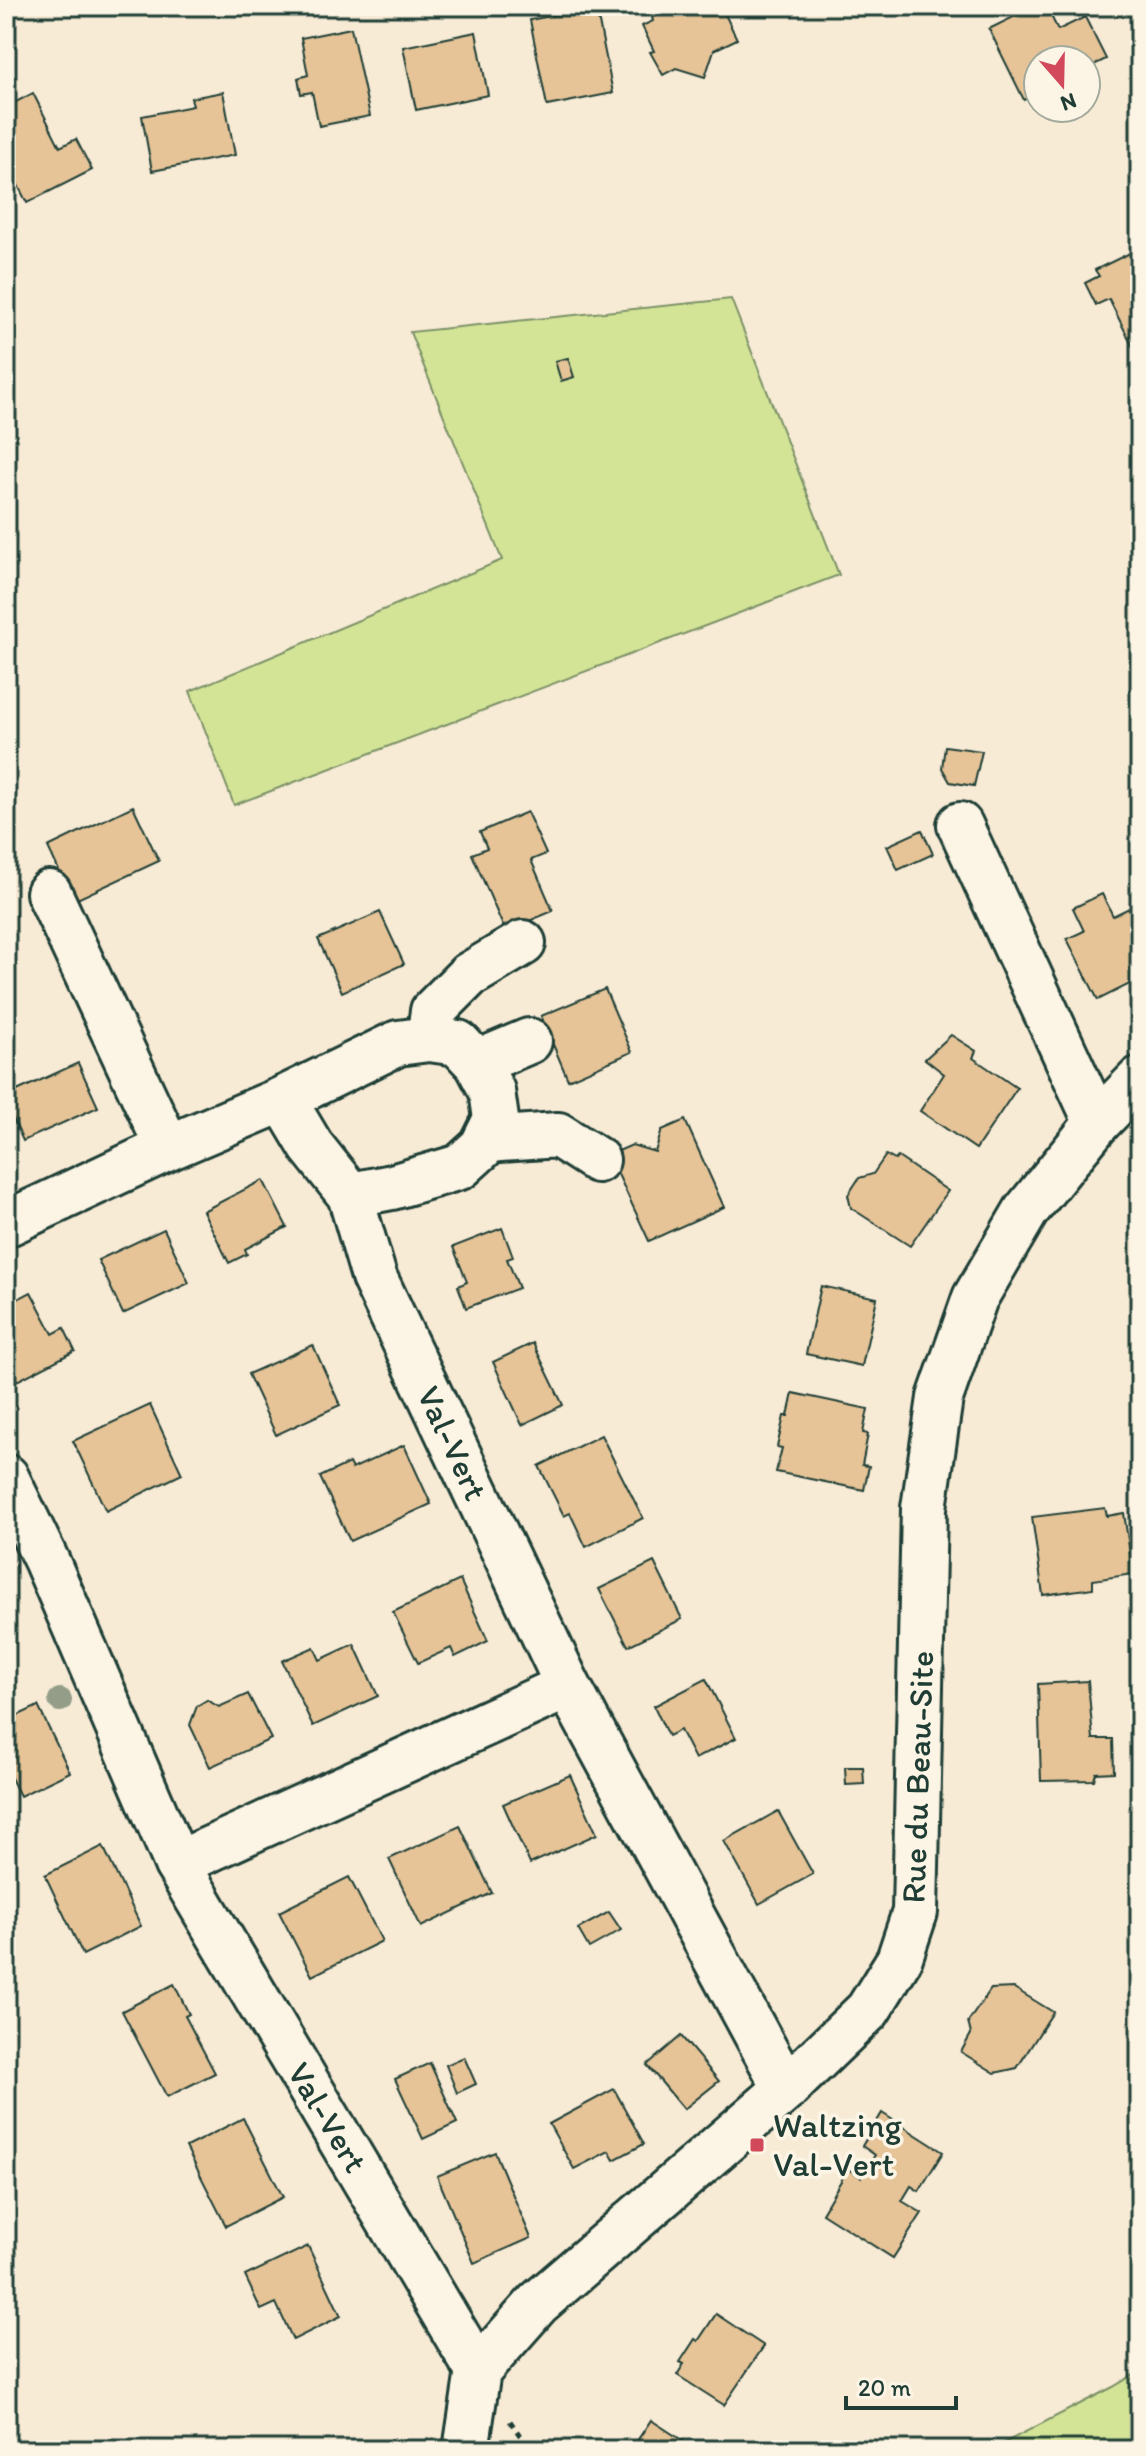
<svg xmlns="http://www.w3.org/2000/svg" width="1146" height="2456" font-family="Itim,sans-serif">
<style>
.green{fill:#d4e497;stroke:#7a9066;stroke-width:2}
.building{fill:#e6c498;stroke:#1f3d34;stroke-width:2}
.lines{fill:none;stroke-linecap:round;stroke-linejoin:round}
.minor-casing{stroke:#1f3d34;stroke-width:50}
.path{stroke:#1f3d34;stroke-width:5;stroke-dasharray:6 6;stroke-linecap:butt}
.minor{stroke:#fcf5e5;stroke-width:44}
.tree{fill:#949d88}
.poi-dot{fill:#d1495b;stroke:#fcf5e5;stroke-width:3}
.labels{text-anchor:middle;stroke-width:7;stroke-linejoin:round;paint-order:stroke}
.street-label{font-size:34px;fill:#1f3d34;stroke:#fcf5e5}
.poi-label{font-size:34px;fill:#1f3d34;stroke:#fcf5e5;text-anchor:start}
</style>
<rect width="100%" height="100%" fill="#f8ebd6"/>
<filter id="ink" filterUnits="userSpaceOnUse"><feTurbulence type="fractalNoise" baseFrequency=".0125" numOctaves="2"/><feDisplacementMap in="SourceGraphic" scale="16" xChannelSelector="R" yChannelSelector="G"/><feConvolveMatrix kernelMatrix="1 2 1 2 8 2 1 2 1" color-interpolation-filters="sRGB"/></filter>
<g filter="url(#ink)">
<g class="green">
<polygon points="731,299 839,575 234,805 190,691 502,560 410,332"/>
<polygon points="1140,2371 1140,2450 990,2450 1113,2387"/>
</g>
<g class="building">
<polygon points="674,6 721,6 737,39 714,50 705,77 676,68 663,75 650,52 654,51 642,26 653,21 652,17"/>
<polygon points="1036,6 1046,6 1058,30 1085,17 1106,59 1086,69 1086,60 1038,60 1038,93 1024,100 989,29"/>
<polygon points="596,7 613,93 547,106 530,20"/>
<polygon points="351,28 370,116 319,126 312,92 301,94 298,78 308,75 301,38"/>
<polygon points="476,32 488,95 416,110 403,47"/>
<polygon points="223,92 235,155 152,171 142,116 193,106 191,98"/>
<polygon points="33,93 60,147 76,139 92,170 27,203 6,162 6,107"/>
<polygon points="1140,248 1140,348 1135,351 1109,299 1096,305 1085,283 1099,276 1095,270"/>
<polygon points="568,358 574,377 561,381 555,361"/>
<polygon points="945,746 982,751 974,786 950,782 942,768"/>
<polygon points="133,806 159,861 73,901 48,847"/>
<polygon points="527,812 546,854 531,860 553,911 505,931 472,854 487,848 480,832"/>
<polygon points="922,830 933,854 898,870 887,846"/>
<polygon points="1102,894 1113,916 1129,908 1140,929 1140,979 1098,1000 1067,939 1084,931 1073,908"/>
<polygon points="380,912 404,964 342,992 318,939"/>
<polygon points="605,989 632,1052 568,1080 541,1016"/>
<polygon points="951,1035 976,1051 973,1058 1017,1088 976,1149 920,1111 944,1074 925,1059"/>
<polygon points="78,1063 98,1107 23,1141 6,1103 6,1096"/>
<polygon points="685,1120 724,1207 649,1241 609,1155 632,1145 655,1152 662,1130"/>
<polygon points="886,1155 895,1160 898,1157 948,1191 910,1246 851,1208 848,1195 859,1178 873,1174"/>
<polygon points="263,1180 287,1227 245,1249 247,1254 229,1263 203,1211"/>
<polygon points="502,1228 513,1257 507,1259 519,1288 466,1308 458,1286 467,1282 453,1247"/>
<polygon points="164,1229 189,1283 123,1314 98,1260"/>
<polygon points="821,1286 877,1298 862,1366 806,1354"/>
<polygon points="31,1292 53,1334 64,1328 75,1351 17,1381 6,1359 6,1305"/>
<polygon points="533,1343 563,1405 522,1425 493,1362"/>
<polygon points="313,1345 340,1405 276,1435 248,1374"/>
<polygon points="793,1393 868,1409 863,1433 868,1434 862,1465 869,1466 864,1490 776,1472 782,1448 777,1447 784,1416 788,1416"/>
<polygon points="150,1405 182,1474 106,1511 73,1441"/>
<polygon points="601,1435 643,1518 586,1547 570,1513 564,1516 539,1466"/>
<polygon points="404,1445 431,1504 350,1541 320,1477 349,1463 352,1469"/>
<polygon points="1105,1508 1107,1516 1124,1513 1133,1574 1093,1580 1093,1588 1043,1595 1032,1517"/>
<polygon points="654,1562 682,1619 628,1646 599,1589"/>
<polygon points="460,1580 488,1641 455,1657 451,1648 418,1663 393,1612"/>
<polygon points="354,1644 378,1696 313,1726 282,1661 314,1647 320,1660"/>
<polygon points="706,1679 736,1738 695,1759 680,1730 668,1736 654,1706"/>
<polygon points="1088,1681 1093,1739 1113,1739 1114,1772 1096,1773 1094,1780 1041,1781 1038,1684"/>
<polygon points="248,1694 271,1739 210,1767 190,1725 197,1706 207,1700 219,1707"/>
<polygon points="38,1706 70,1772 20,1796 6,1768 6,1721"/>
<polygon points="845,1767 863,1767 864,1784 846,1785"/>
<polygon points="570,1775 597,1834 530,1864 503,1804"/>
<polygon points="778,1811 813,1874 759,1904 724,1841"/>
<polygon points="460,1826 492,1893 421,1927 389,1859"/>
<polygon points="103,1846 141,1926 83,1955 45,1875"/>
<polygon points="349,1877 382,1941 312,1976 279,1912"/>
<polygon points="609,1912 621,1930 589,1948 578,1929"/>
<polygon points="174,1984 189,2014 185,2016 215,2073 167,2097 122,2011"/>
<polygon points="1014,1988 1053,2012 1017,2068 995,2073 961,2052 971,2034 968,2022 991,1989"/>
<polygon points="681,2036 719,2081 684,2109 647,2065"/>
<polygon points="464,2057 476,2084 457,2093 446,2065"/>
<polygon points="430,2063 457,2123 423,2139 395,2079"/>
<polygon points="614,2089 644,2144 614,2160 609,2151 574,2169 549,2124"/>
<polygon points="882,2113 943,2152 919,2191 911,2186 902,2201 922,2213 893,2258 822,2213 848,2169 861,2177 875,2155 862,2146"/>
<polygon points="243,2118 283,2197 226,2226 186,2147"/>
<polygon points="495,2152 531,2238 474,2263 437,2176"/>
<polygon points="308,2246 341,2316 293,2340 276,2303 261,2310 245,2276"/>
<polygon points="716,2314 764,2346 724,2405 677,2375 684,2364 680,2362 695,2339 698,2341"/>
<polygon points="651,2420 694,2448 692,2450 631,2450"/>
</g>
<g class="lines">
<defs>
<g id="minor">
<polyline points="960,825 1097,1123"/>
<polyline points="49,893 168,1148"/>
<polyline points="429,1039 433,1011 469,975 523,943"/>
<polyline points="477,1063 529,1041"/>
<polyline points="283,1099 398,1043 429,1039 458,1043 477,1063 492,1091 496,1119 482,1147 460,1167 392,1187 350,1195"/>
<polyline points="486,1140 558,1135 597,1160"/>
<polyline points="6,1224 168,1148 283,1099 311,1146 350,1195 374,1277 568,1686 786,2089"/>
<polyline points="6,1477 47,1562 177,1864 478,2371"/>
<polyline points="177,1864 568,1686"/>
<polyline points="466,2450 478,2371 538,2303 786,2089 868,2010 899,1960 915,1912 924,1508 940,1398 975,1298 1026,1211 1097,1123 1140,1079"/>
</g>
</defs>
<use href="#minor" class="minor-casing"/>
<polyline class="path" points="510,2421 530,2450"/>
<use href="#minor" class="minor"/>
</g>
<circle class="tree" cx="60" cy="1700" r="12"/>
</g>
<rect class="poi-dot" x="749" y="2137" width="16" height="16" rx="4"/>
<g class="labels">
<g class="street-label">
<text transform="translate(453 1443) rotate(65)" y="12">Val-Vert</text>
<text transform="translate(917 1777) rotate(-88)" y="12">Rue du Beau-Site</text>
<text transform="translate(328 2117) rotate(59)" y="12">Val-Vert</text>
</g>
<g class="poi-label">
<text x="773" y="2137">Waltzing<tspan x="773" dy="39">Val-Vert</tspan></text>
</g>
</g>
<rect width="1146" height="2456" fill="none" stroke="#fcf5e5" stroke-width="32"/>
<rect x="16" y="16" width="1114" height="2424" fill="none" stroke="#1f3d34" stroke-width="3" filter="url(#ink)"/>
<g transform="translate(1062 84) rotate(160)"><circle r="38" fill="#fcf5e5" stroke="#a4ab9e" stroke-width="2"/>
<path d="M0-6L14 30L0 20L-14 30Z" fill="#d1495b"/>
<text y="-12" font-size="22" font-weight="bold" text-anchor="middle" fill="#1f3d34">N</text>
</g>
<path d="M846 2396v12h110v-12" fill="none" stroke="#1f3d34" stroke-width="4"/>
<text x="858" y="2396" font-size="24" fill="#1f3d34" stroke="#fcf5e5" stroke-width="6" paint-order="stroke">20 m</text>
</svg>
